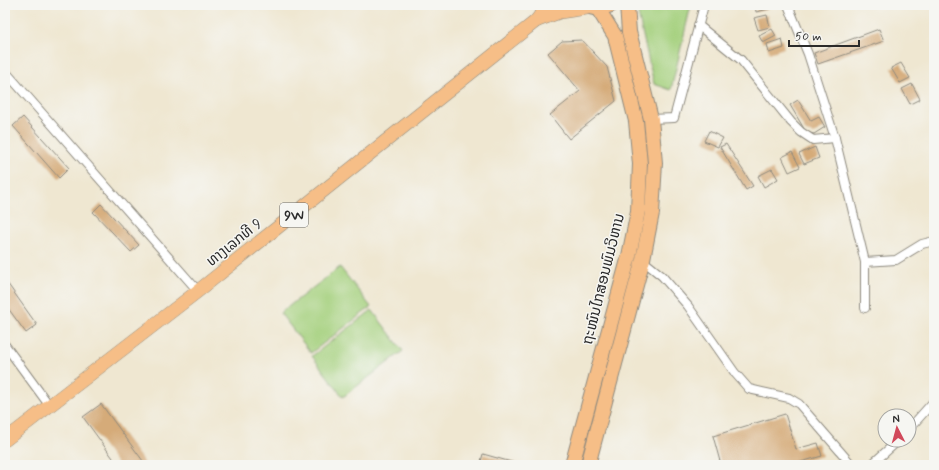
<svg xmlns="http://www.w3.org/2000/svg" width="939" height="470" font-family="Mynerve,'Noto Sans Lao',sans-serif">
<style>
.green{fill:#a4d07d;stroke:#687e54}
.building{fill:#d5ab79}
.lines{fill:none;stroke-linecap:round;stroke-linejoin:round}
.minor-casing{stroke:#8d897e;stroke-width:10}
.primary-casing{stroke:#8d897e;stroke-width:14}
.trunk-casing{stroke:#8d897e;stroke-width:16}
.minor{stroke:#fff;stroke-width:8}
.primary{stroke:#f6be87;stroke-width:13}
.trunk{stroke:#f6be87;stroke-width:14}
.labels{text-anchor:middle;stroke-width:3;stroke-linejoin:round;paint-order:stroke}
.shield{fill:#f6f6f2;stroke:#686867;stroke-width:1}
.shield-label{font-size:14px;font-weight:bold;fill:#2b2b2b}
.street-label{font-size:15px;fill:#2b2b2b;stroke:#f6f6f2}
</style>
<rect width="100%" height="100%" fill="#f6f6f2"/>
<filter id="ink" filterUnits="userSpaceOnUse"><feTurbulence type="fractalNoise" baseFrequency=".025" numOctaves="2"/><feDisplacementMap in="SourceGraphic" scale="8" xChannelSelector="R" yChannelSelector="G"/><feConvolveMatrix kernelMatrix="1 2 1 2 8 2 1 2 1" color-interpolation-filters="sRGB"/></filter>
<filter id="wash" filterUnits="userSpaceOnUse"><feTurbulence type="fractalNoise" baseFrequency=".012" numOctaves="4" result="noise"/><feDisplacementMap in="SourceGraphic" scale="16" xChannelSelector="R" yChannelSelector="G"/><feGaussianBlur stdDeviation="0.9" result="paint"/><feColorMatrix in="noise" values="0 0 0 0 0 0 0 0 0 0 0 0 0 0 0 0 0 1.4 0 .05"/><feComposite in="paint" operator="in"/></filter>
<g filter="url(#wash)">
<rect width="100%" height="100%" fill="#efe7d1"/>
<g class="green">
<polygon points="636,5 691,5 671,90 654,84"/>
<polygon points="340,267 371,307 311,353 280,313"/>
<polygon points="372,310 403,351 343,397 312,356"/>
</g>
<g id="blocks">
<g class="building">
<polygon points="755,5 769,5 769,9 756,12"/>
<polygon points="767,15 770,27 758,30 754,18"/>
<polygon points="772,29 776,36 763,43 759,36"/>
<polygon points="879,29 884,41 818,64 814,53"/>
<polygon points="782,39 784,48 769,53 767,44"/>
<polygon points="582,40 607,67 616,101 569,139 550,115 580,91 548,53 562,41"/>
<polygon points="901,63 910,78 900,83 891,68"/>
<polygon points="912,84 920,99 910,104 902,89"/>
<polygon points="798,100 811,121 819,117 825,127 814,134 806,132 790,105"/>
<polygon points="23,117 69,168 59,178 13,126"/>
<polygon points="709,131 723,138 718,147 704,141"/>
<polygon points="726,144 753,186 746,190 720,147"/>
<polygon points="815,147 819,158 804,164 799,154"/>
<polygon points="792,152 800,167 789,172 782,157"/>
<polygon points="772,169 778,179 764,187 758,176"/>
<polygon points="101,204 139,245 131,252 93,212"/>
<polygon points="5,280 37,325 26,333 5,304"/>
<polygon points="101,404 146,465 118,465 83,417"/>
<polygon points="785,414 796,449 818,443 822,456 790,465 721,465 713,436"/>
<polygon points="483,454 522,465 480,465"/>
</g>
</g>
</g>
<g filter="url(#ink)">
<use href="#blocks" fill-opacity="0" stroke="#8d897e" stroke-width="1"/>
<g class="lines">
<defs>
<g id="minor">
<polyline points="788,5 808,54 835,138 865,262 865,308"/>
<polyline points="698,25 741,60 791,122 801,132 813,140 835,138"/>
<polyline points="5,71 198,291"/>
<polyline points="651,119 674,118 704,5"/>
<polyline points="641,259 662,276 688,306 735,373 749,389 789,398 799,404 852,465"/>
<polyline points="865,262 896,260 922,244 934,241"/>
<polyline points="5,345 49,405"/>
<polyline points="909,429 934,401"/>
<polyline points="871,465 899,440"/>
</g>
<g id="primary">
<polyline points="536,21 560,12 587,8"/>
<polyline points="5,440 198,291 536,21 548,5"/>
</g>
<g id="trunk">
<polyline points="581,5 598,9 611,5"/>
<polyline points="572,465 629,256 638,211 640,164 636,121 615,36 598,9"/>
<polyline points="588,465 643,259 652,213 655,163 651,119 629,32 627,5"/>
</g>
</defs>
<use href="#minor" class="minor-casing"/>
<use href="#primary" class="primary-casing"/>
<use href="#trunk" class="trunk-casing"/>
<use href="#minor" class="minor"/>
<use href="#primary" class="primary"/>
<use href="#trunk" class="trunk"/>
</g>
</g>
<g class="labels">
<rect class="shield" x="280" y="203" width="28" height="24" rx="3"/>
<g class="shield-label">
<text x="294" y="220">9W</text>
</g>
<g class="street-label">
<text transform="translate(234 242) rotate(-39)" y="5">ທາງເລກທີ 9</text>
<text transform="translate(603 279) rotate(-76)" y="5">ຖະໜົນໄກສອນພົມວິຫານ</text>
</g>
</g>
<rect width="939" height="470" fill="none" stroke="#f6f6f2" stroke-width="20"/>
<g transform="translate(897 428) rotate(354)"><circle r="19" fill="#f6f6f2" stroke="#a5a5a2"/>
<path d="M0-3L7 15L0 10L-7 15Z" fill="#d1495b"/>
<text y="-6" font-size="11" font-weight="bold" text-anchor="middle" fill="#2b2b2b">N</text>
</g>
<path d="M789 40v6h70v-6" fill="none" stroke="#2b2b2b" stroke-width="2"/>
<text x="795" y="40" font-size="12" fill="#2b2b2b" stroke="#f6f6f2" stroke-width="3" paint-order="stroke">50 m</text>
</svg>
